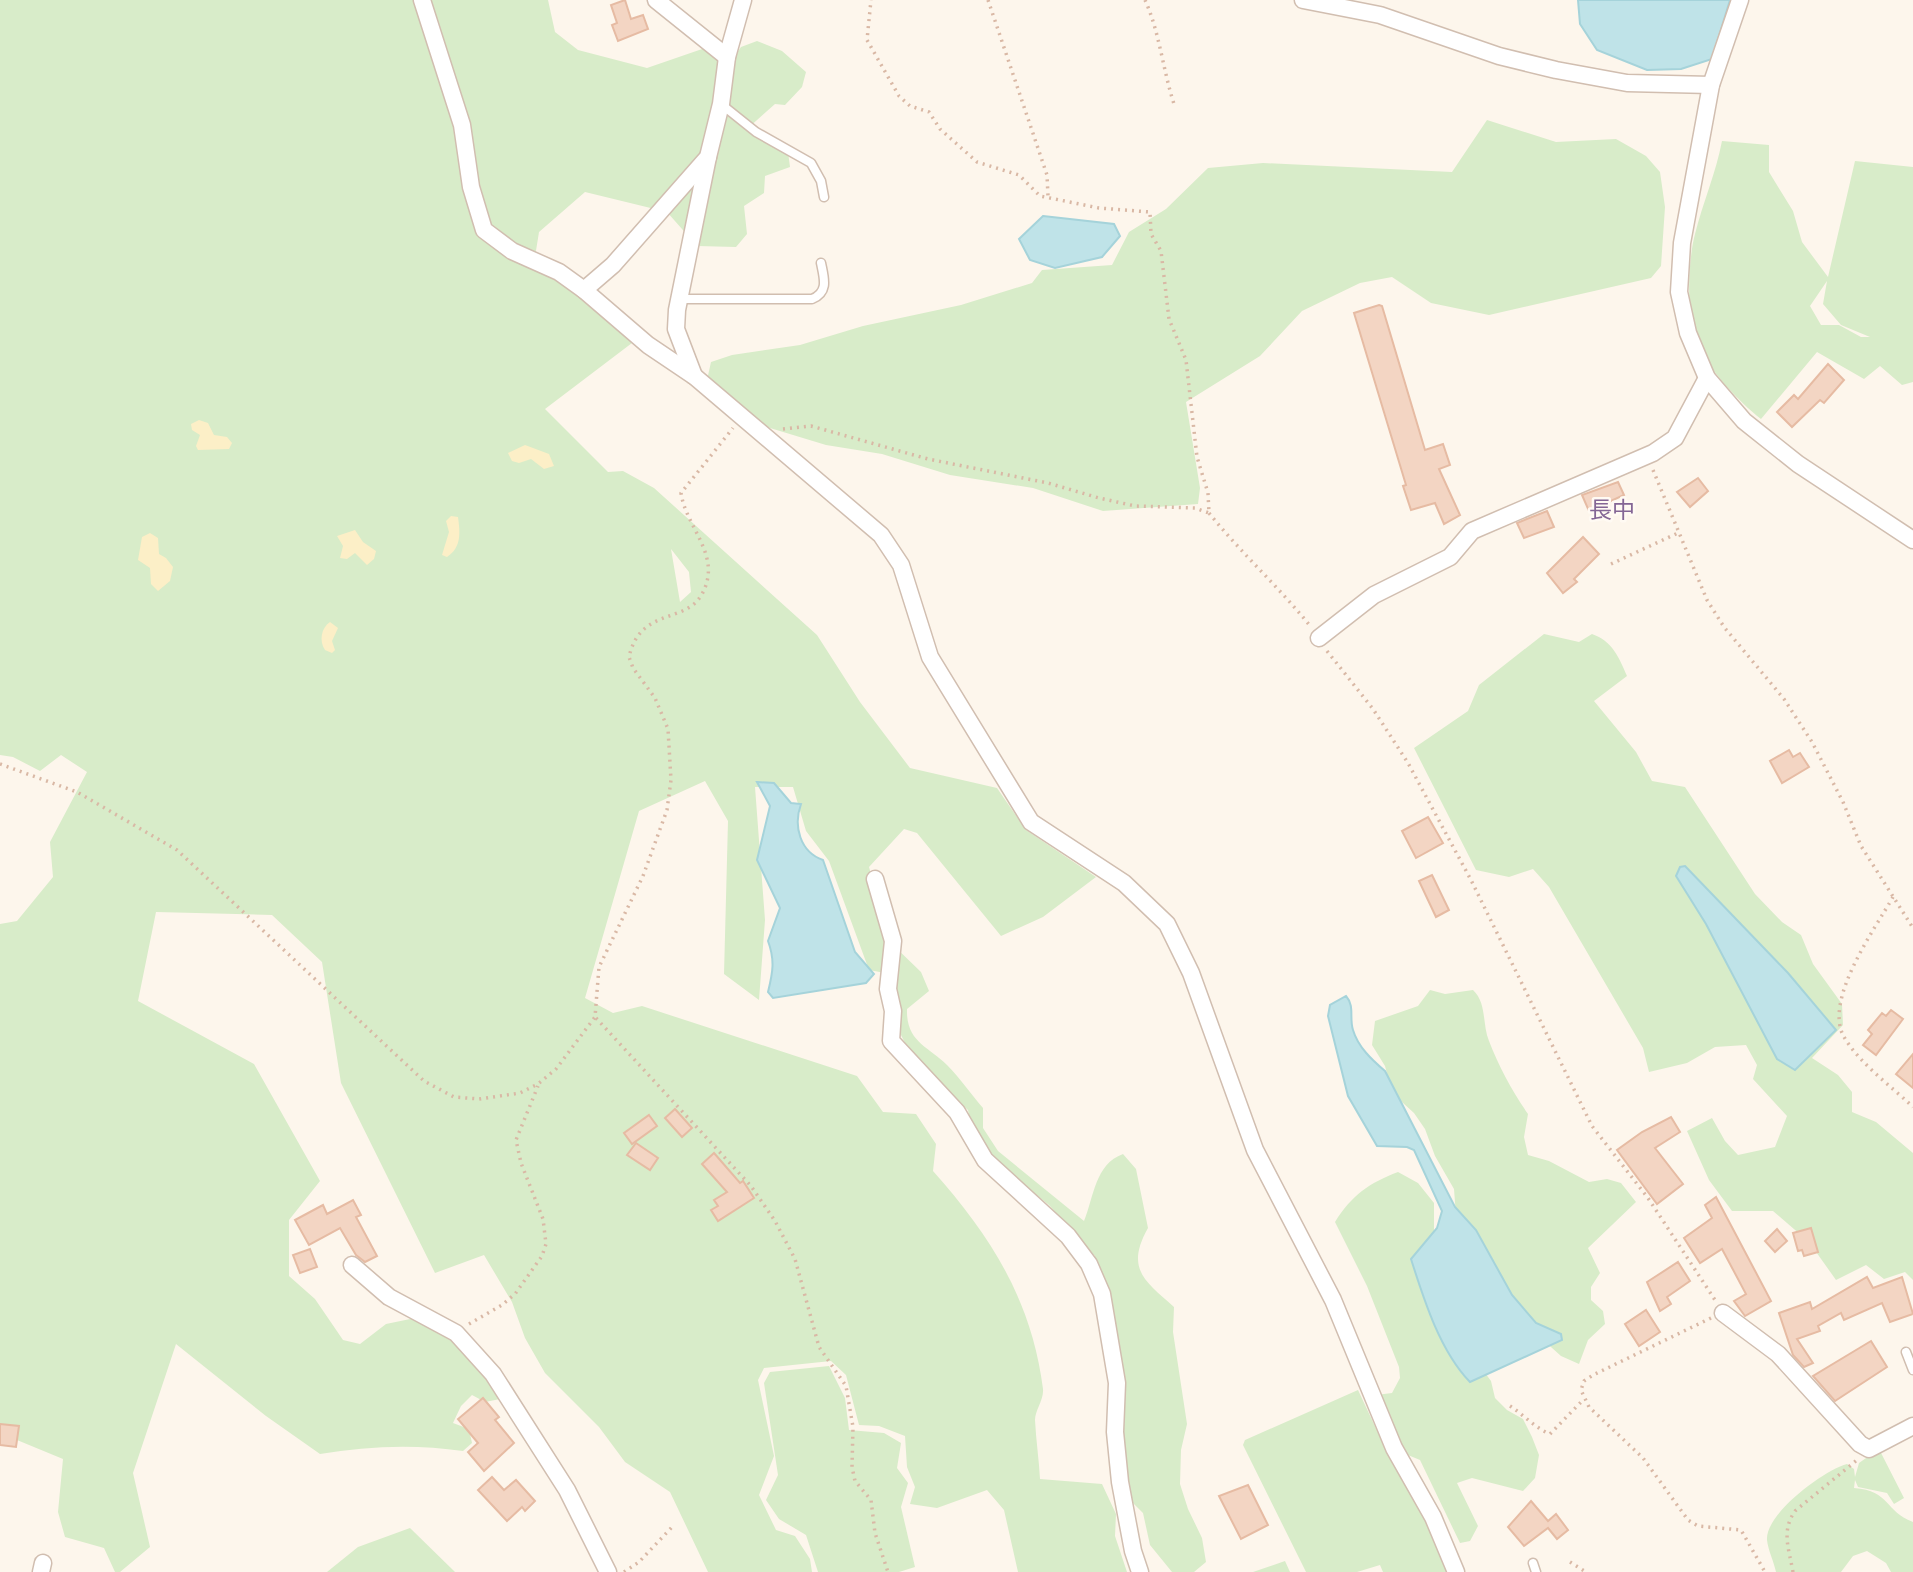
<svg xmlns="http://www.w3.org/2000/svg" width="1913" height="1572" font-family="Overpass,'Noto Sans JP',sans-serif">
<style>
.green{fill:#d8ecc9;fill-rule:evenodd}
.sand{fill:#fcefc7}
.water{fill:#bfe3e8;stroke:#a5d3da;stroke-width:2}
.building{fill:#f3d5c3;stroke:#e6bba3;stroke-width:2}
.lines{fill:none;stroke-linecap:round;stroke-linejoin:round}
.lane-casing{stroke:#d1beb0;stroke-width:11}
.street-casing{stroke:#d1beb0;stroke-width:19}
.path{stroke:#d9b8a5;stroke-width:3.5;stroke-dasharray:2 5;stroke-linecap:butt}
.lane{stroke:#fff;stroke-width:8}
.street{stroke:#fff;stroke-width:16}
.labels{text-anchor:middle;stroke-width:5;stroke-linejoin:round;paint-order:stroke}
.neighbourhood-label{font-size:23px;fill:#846695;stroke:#fffaf3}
</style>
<rect width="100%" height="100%" fill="#fdf6ec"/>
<g class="green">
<path d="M0 0H548L555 32 578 50 647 68 705 48 732 60 741 47 757 41 782 51 806 72 802 87 785 105 775 104 747 129 788 152 790 167 765 176 764 193 744 206 747 234 736 247 697 246 667 212 585 192 539 232 535 257 632 343 545 409 608 472 623 471 654 488 817 635 860 702 910 768 997 788 1026 830 1096 877 1043 917 1001 936 917 833 904 829 869 867 891 943 921 972 929 991 907 1009C906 1042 928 1046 947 1065 960 1078 971 1094 983 1108V1128L998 1151 1084 1221C1094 1197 1095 1164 1123 1154L1136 1169 1148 1228C1125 1269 1145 1281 1174 1307L1173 1332 1187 1424 1181 1450 1180 1484 1188 1509 1202 1538 1206 1562 1194 1572H1172L1150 1545 1143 1513 1132 1502 1125 1478 1095 1277V1256L1049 1205 988 1156 972 1132 968 1110 934 1080 910 1053 900 1033 896 993 885 973 869 970 829 861 806 831 793 787H755L765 920 759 1000 724 974 728 821 705 781 639 811 585 998 613 1013 642 1006 857 1076 883 1112 916 1114 936 1144 933 1171C991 1236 1032 1301 1043 1389 1044 1400 1035 1410 1035 1420 1036 1440 1039 1460 1040 1479L1102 1484 1116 1514 1115 1536 1127 1572H1018L1004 1510 987 1490 937 1508 910 1504 915 1487 907 1467 905 1436 879 1426 859 1425 846 1375 831 1361 764 1368 758 1380 774 1456 759 1495 776 1530 795 1536 810 1559 812 1572H708L670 1492 625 1462 599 1427 545 1373 525 1338 512 1302 484 1255 435 1273 341 1083 322 962 272 915 156 912 138 1001 254 1064 320 1181 289 1220V1276L315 1299 343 1340 360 1344 386 1324 415 1318 452 1338 505 1398 485 1402 472 1395 461 1406 453 1423 469 1429 472 1443 463 1451C415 1444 367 1446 320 1454L266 1416 176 1344 133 1473 150 1547 120 1572H115L104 1548 65 1537 58 1512 63 1459 0 1433V924L17 921 53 877 50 842 87 772 61 755 40 771 13 757 0 755ZM671 549 689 572 691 592 680 602Z"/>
<polygon points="1487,120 1556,142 1616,139 1646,156 1660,172 1665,207 1661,266 1651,278 1489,315 1431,303 1392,277 1360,283 1302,311 1260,356 1186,402 1200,488 1198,504 1103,511 1033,488 950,475 882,454 826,445 770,428 746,415 707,380 711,362 732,355 800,345 863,326 961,305 1032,283 1042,270 1112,265 1129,232 1166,209 1208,168 1263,163 1452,172"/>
<path d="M1722 141 1769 145V172L1793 211 1802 242 1828 277 1855 161 1913 167V382L1902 385 1880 366 1864 379 1817 352 1761 419C1738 401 1707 368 1696 341 1686 315 1688 260 1695 234 1703 202 1716 173 1722 141ZM1827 281 1823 304 1841 325 1870 337H1861L1839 325H1821L1810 306Z"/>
<path d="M1544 634 1579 642 1592 634C1612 641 1619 657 1627 676L1594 701 1636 752 1652 781 1685 787 1755 894 1782 922 1801 935 1813 964 1842 1004 1843 1025 1812 1058 1838 1075 1852 1092V1112L1876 1122 1913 1153V1280L1905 1272 1884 1279 1866 1265 1836 1280 1809 1242 1773 1211H1732L1709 1180 1687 1131 1712 1118 1725 1141 1738 1155 1775 1147 1787 1116 1753 1079 1757 1065 1746 1045 1715 1047 1687 1063 1649 1072 1643 1048 1549 887 1533 869 1509 877 1476 870 1414 748 1468 711 1479 685Z"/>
<path d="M1430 990 1445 994 1473 990C1487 1003 1482 1024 1489 1041 1499 1067 1512 1091 1528 1114L1524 1137 1528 1155 1549 1161 1589 1182 1607 1179 1621 1183 1636 1202 1588 1248 1600 1273 1591 1287V1300L1603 1311 1605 1324 1588 1340 1579 1364 1561 1356 1542 1339 1457 1229 1454 1189 1435 1156 1425 1129 1414 1113 1392 1093 1385 1066 1372 1045 1375 1021 1418 1006Z"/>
<path d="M1398 1172 1418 1183 1434 1203V1247L1474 1358 1491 1381 1495 1398 1507 1410 1523 1419 1532 1437 1539 1455 1535 1478 1523 1491 1472 1478 1457 1483 1478 1526 1470 1541 1460 1543 1420 1460 1403 1453 1376 1395 1392 1393 1400 1378 1399 1367 1367 1286 1335 1222C1352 1195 1369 1183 1398 1172Z"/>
<polygon points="829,1366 845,1398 849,1430 884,1433 901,1443 897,1468 908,1483 901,1507 915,1567 899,1572 818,1572 806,1535 779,1519 766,1500 778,1475 764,1383 770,1372"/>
<polygon points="1358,1390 1387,1452 1428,1519 1447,1572 1383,1572 1380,1565 1357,1572 1306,1572 1243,1445 1245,1440"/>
<path d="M1879 1449 1904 1498 1894 1504 1887 1493 1858 1487 1855 1480 1854 1488C1891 1491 1884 1511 1913 1522V1572H1891L1886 1563 1867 1551 1853 1556 1841 1572H1776C1774 1562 1768 1550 1767 1540 1765 1514 1824 1470 1847 1464L1854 1469 1855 1477 1859 1463Z"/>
<polygon points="410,1528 455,1572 327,1572 358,1547"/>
<polygon points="1285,1561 1290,1572 1253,1572"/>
</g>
<g class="sand">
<polygon points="199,420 208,423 214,435 227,437 232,443 229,449 198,450 196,446 200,435 192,430 191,424"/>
<polygon points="525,445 549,454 554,466 544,469 531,459 519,463 512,461 508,453"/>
<path d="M451 516 458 517C460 532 462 547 447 557L442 555 449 532 446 521Z"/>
<polygon points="355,530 363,542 376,551 374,559 367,565 355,553 347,559 340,558 343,546 337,536"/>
<polygon points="150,533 158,538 159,554 166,558 173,567 170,581 158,591 151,584 150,568 138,560 142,537"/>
<path d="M330 622 338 628 332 641 335 650 332 653 325 650C319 641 321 628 330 622Z"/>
</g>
<g class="water">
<polygon points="1578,0 1730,0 1712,59 1681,69 1647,70 1597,50 1580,24"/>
<polygon points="1043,216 1114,224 1120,236 1102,257 1055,268 1030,260 1019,239"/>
<path d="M757 782 774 783 791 803 801 804C793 826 800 852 823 860L855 952 874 974 866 983 773 998 768 992C773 972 775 960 768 941L780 908 757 860 770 806Z"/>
<polygon points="1685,866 1788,973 1836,1030 1795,1070 1777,1059 1706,924 1676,876 1680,867"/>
<path d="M1346 996C1355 1006 1349 1018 1353 1030 1358 1047 1372 1060 1385 1071L1455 1207 1476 1230 1512 1295 1536 1323 1561 1334 1562 1340 1470 1382C1440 1351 1424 1300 1411 1259L1437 1228 1442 1211 1414 1150 1407 1147 1377 1146 1348 1096 1328 1016 1330 1005Z"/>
</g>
<g class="building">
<polygon points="625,0 631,19 643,15 648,29 618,41 612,25 617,23 611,5"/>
<polygon points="1379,305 1382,306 1425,450 1443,444 1450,465 1439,469 1460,515 1444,524 1435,503 1411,510 1403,486 1406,485 1354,313"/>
<polygon points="1828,364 1844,380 1824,403 1820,400 1792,427 1777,412 1794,395 1798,399"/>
<polygon points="1698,478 1708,491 1690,507 1677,492"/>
<polygon points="1618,482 1624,495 1589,511 1582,495"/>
<polygon points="1547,511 1554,527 1524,538 1517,523"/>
<polygon points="1583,537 1599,554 1574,579 1577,582 1563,593 1547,573"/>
<polygon points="1789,750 1793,757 1800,753 1809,767 1782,783 1770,761"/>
<polygon points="1428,817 1443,843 1416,858 1402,831"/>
<polygon points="1432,875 1449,910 1436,917 1419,881"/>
<polygon points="1891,1010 1903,1019 1876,1055 1863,1045 1872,1034 1868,1030 1882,1013 1886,1016"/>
<polygon points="1913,1054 1913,1088 1896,1074"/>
<polygon points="675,1109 692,1128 682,1137 665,1118"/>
<polygon points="649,1115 657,1126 632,1144 624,1133"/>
<polygon points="1671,1117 1680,1132 1655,1148 1683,1184 1657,1204 1617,1150 1642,1132"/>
<polygon points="636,1143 658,1158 650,1170 627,1155"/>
<polygon points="714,1153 740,1183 743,1181 754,1198 718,1221 711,1210 718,1206 714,1200 727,1192 702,1164"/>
<polygon points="1716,1197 1771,1301 1745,1316 1734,1301 1746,1294 1722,1249 1700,1263 1684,1238 1712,1218 1705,1205"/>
<polygon points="353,1200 361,1215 356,1217 377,1256 365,1262 356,1255 340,1228 309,1245 295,1220 323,1205 327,1214"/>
<polygon points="1811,1228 1818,1252 1804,1256 1802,1250 1798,1251 1793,1233"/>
<polygon points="1777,1229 1787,1241 1775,1252 1765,1241"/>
<polygon points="310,1249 317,1267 300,1273 293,1255"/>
<polygon points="1678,1262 1690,1281 1667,1297 1671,1304 1660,1311 1647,1282"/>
<polygon points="1867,1277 1873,1288 1902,1277 1913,1314 1890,1322 1882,1303 1844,1320 1841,1313 1818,1326 1820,1331 1797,1339 1813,1363 1804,1367 1793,1355 1779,1313 1810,1302 1812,1309"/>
<polygon points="1646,1310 1660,1332 1639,1346 1625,1324"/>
<polygon points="1871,1341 1887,1367 1835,1401 1813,1376"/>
<polygon points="483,1398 499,1417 495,1420 514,1443 484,1471 468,1452 478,1443 458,1419"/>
<polygon points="0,1424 19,1426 16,1447 0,1445"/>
<polygon points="492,1477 504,1490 516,1480 535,1501 525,1511 522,1507 507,1521 478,1490"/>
<polygon points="1248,1485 1268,1525 1241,1539 1219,1496"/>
<polygon points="1531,1501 1548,1521 1556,1514 1568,1530 1557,1539 1548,1528 1524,1546 1508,1527"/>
</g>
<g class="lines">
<defs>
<g id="lane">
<polyline points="721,104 756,132 811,163 821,181 824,197"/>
<path d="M681 299H812C829 292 824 278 821 263"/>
<polyline points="1906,1352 1913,1370"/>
<polyline points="1533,1563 1536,1572"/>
</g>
<g id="street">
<polyline points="422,0 462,125 471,187 484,230 512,251 559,272 584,290 648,345 694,376 881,535 901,565 930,657 1031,822 1124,883 1167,924 1191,973 1255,1150 1333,1300 1394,1448 1433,1517 1456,1572"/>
<polyline points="656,0 727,57"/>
<polyline points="1303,0 1380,15 1499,56 1556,70 1627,83 1711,85"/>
<polyline points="1740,0 1711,85 1682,243 1679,292 1688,333 1707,378 1744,421 1798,464 1913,540"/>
<polyline points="584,290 613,265 708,157 721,104 727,57 743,0"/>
<polyline points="694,376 676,329 677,310 708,157"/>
<polyline points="1319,638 1374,595 1450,557 1472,531 1653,453 1675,438 1707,378"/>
<polyline points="875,879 893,941 888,989 893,1011 891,1041 957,1112 985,1160 1068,1236 1089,1264 1102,1294 1117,1383 1115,1432 1120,1482 1133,1551 1140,1572"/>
<polyline points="352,1265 389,1297 456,1333 493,1374 567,1490 608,1572"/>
<polyline points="1723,1313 1778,1354 1860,1444 1869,1449 1913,1426"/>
<polyline points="41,1572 43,1563"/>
</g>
</defs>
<use href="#lane" class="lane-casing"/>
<use href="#street" class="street-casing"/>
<g class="path">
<polyline points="988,0 1047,175 1048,196"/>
<path d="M1145 0C1160 33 1163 72 1175 107"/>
<polyline points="783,429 811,426 928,459 1048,483 1099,498 1135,506 1195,508 1209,513 1208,493 1197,457 1186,360 1169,319 1161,251 1151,234 1150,212 1099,208 1040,196 1019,175 977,162 940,129 929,112 910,106 899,96 867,40 871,0"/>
<polyline points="1653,470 1707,600 1724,627 1784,699 1812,742 1843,802 1861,846 1913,928"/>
<path d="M1209 513C1241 553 1279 587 1311 627"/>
<polyline points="1611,564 1678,533"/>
<polyline points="1327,651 1373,709 1408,763 1471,880 1592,1126 1648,1198 1715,1300"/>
<path d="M0 764 77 792 177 850 424 1081 454 1097 479 1099 520 1093 538 1084 556 1069 595 1017 599 967 643 876 667 810 671 780 668 729 655 698 633 668 629 657C640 607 686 624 702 594 723 556 686 528 681 493L733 428"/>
<path d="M1893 897C1875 929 1823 1000 1844 1037 1859 1063 1891 1086 1913 1107"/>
<polyline points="596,1018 751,1186 775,1221 795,1259 819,1347 846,1386 853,1427 852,1467 855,1481 871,1500 875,1533 888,1572"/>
<polyline points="1711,1318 1593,1375 1584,1381 1581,1390 1589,1407 1643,1458 1688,1520 1698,1526 1741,1530 1765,1572"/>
<polyline points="469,1324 502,1305 515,1294 542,1256 546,1244 543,1219 521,1163 516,1140 538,1086"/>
<path d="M1510 1406C1524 1415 1535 1428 1550 1434L1584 1399"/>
<polyline points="1570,1562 1586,1572"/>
<polyline points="624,1572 639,1562 673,1526"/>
<path d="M1793 1572C1789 1549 1781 1531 1795 1511L1857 1460"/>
</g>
<use href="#lane" class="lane"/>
<use href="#street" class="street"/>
</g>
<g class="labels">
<g class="neighbourhood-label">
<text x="1612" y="518">長中</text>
</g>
</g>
</svg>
